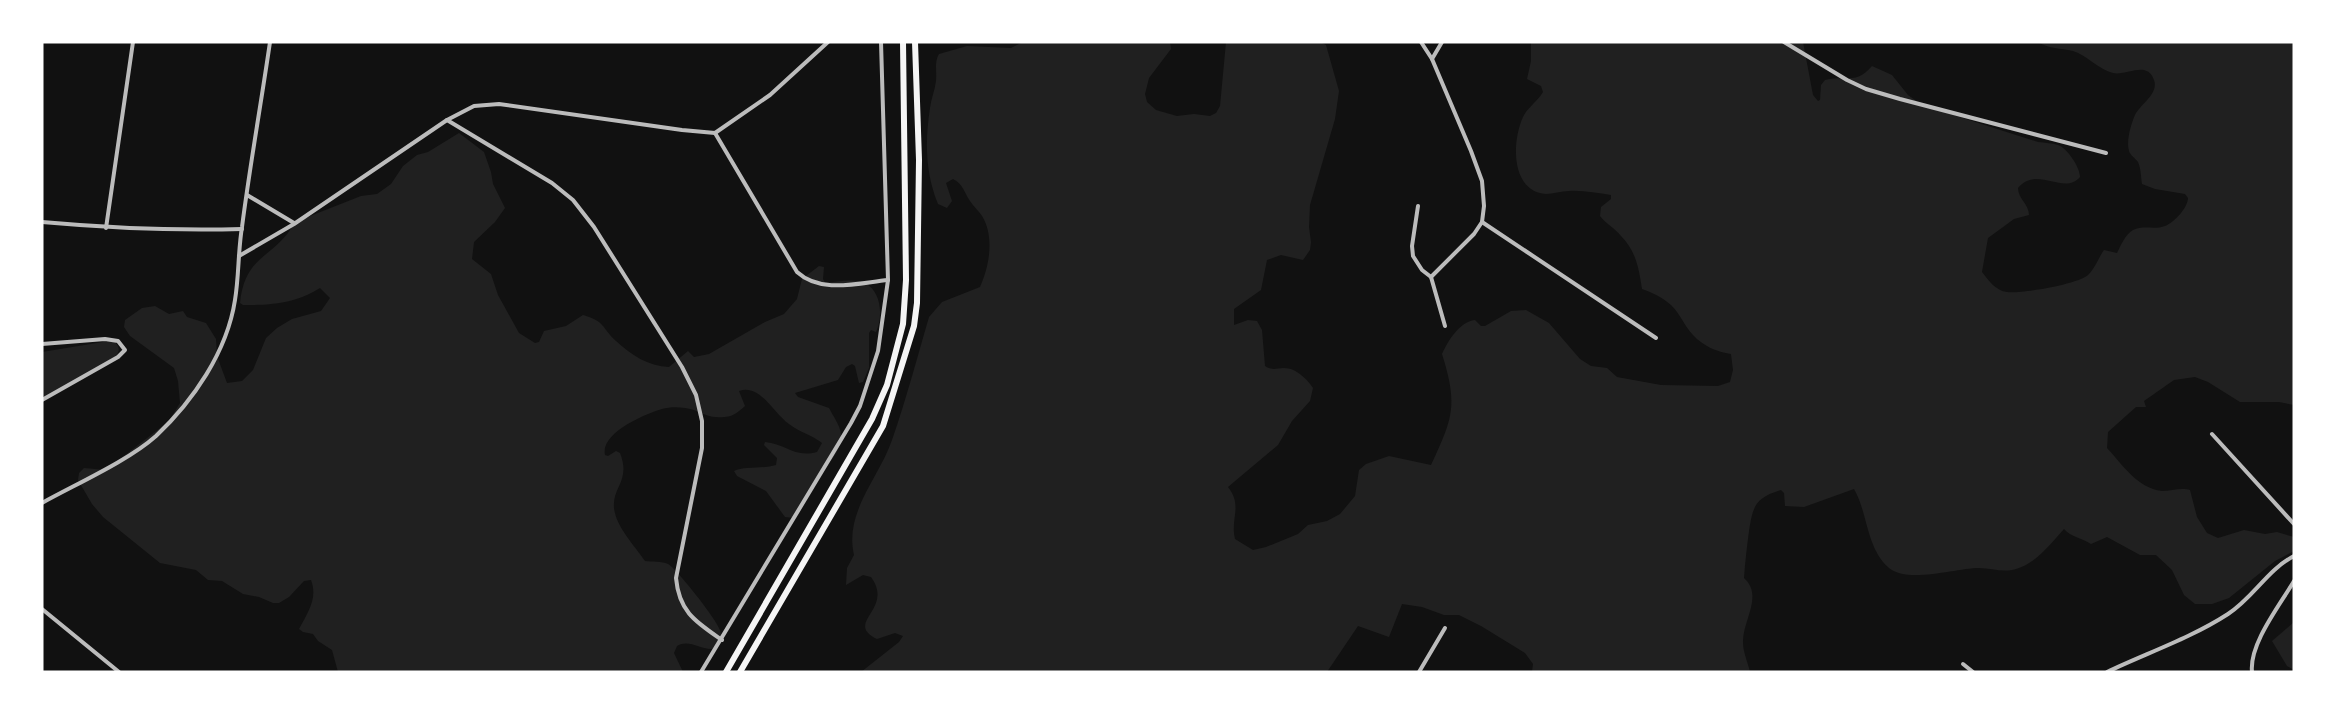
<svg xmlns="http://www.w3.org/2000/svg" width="2336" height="714" font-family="Commissioner,sans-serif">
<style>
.green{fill:#202020}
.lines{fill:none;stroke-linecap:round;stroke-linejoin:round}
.minor{stroke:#bcbcbc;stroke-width:4}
.primary{stroke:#f5f5f5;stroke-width:6}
</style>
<rect width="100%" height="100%" fill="#111"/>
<g class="green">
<path d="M1023 42H1170L1171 49 1149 78 1145 94 1147 102 1156 110 1177 116 1194 114 1210 116 1216 113 1220 106 1226 42H1320L1326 45 1339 91 1335 119 1310 205 1309 227 1311 242 1310 250 1303 260 1281 255 1267 260 1261 290 1234 309V325L1248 320 1257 321 1262 330 1265 366C1273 371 1276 368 1284 368 1296 368 1307 379 1313 388L1310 401 1292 421 1278 445 1228 487C1243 506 1230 518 1235 539L1253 550 1266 547 1298 534 1308 525 1327 521 1340 514 1355 496 1359 470 1366 464 1389 456 1431 465C1453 418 1458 405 1442 354 1448 341 1459 322 1475 320L1481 326H1485L1511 311 1526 310 1549 323 1580 359 1591 366 1607 368 1617 377 1661 385 1718 386 1730 382 1733 370 1731 354C1717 352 1703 346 1693 335 1685 327 1681 315 1671 305 1662 297 1653 293 1642 289 1639 269 1636 251 1621 236 1615 228 1606 224 1600 216L1601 207 1611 199V195C1597 193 1582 190 1569 191 1561 191 1553 194 1546 194 1510 191 1512 141 1523 117 1527 108 1538 101 1543 92L1541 86 1527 79 1531 61V42H1803L1813 95 1818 101 1820 100 1821 85 1825 80C1847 75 1856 85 1872 66L1892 75 1908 95 1922 105 2038 142C2045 143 2052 143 2058 145 2067 148 2080 167 2080 177 2064 196 2037 165 2018 188 2018 199 2029 204 2029 215L2014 219 1988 238 1982 272C1988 280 1996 291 2007 292 2020 294 2081 284 2089 274 2095 268 2099 257 2104 250L2117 253C2121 245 2125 235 2133 230 2143 225 2155 230 2165 226 2175 222 2188 207 2188 198L2185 194 2155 189 2142 184C2141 178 2141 168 2138 162 2135 158 2130 155 2129 151 2126 141 2131 124 2135 115 2140 104 2159 94 2154 80 2147 60 2127 76 2113 73 2099 70 2087 55 2073 51 2059 48 2051 49 2037 42H2294V405L2279 402H2240L2208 382 2195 377 2174 380 2144 401 2146 407H2136L2108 432 2107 448C2123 465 2137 488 2162 491 2171 491 2182 487 2190 490L2197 517 2207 533 2218 538 2244 530 2265 534 2277 532 2294 537V551L2275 561 2229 598 2212 604H2195L2184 595 2172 570 2156 555H2140L2107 537 2091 544C2082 538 2071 537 2064 529 2050 544 2037 563 2016 569 2003 573 1992 568 1979 568 1956 568 1908 584 1889 568 1866 548 1868 513 1854 489L1804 507 1785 506 1784 493 1781 490C1755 498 1753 506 1749 531 1747 547 1745 562 1744 578 1764 596 1742 621 1743 643 1743 652 1748 663 1750 672H1532L1533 664 1525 653 1481 626 1459 615H1444L1422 607 1402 604 1389 637 1358 626 1327 672H861L899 642 903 636 895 633 877 639C843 622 895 610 871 577L863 575 846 585 847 568 854 555C844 512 879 478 892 440 906 400 917 358 929 317L942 302 980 287C989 267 995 237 982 216 979 211 974 207 970 201 964 192 963 184 953 179L946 183 952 201 947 208 938 204C925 172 925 141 930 108 931 99 935 90 936 81 937 71 934 62 939 54L967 46 1011 48Z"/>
<path d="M459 133 484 152 491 172 493 184 505 208 495 222 474 242 472 259 491 274 498 295 519 333 535 343 539 342 544 331 566 326 583 315C606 322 601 327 616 341 631 355 648 366 669 367L688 351 694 357 709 354 765 322 784 314 797 299 802 279 819 266 824 267 823 279 825 283C837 282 854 278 865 283 882 292 883 317 876 332L871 330 869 333V368L863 382 859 383 855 366 852 364 846 367 838 380 795 393 798 397 829 408C833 416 840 425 841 434 843 453 821 470 812 486 805 499 804 507 794 518L785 517 766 491 737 476 734 471C744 466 763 469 776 465L777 458 764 445 765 442C786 444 794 458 817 452L822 443C812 435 799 432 789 424 774 414 760 383 739 391L745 406C735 415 731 418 716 417 706 417 696 409 685 408 678 407 669 407 662 409 645 414 600 433 605 455L608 456 616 451 620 453C631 481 612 487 614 508 616 527 635 546 645 561 652 562 662 561 668 564 677 569 717 620 720 630 722 637 720 642 717 648 703 653 691 638 677 646L674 653 683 672H338L332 650 318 641 313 634 303 632 299 629C308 612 318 598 311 580L304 581 289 597 279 603H273L259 597 243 594 222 581 208 580 196 570 160 563 103 517 92 504 78 480 79 473 84 468 106 470 169 421 180 403 178 381 174 368 130 336 124 327 125 320 142 308 155 306 169 314 183 311 187 317 206 323 216 339 217 356 227 383 242 381 253 370 266 338 277 328 292 319 321 311 330 298 320 288C294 304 272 305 243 305L240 303C245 253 275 259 295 222L361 196 377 194 391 184 403 166 417 155 428 152Z"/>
<path d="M109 341 115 342C120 348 120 351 115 357L42 399V352Z"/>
<polygon points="2294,622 2294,670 2287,666 2272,641"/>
</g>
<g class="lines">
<g class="minor">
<polyline points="1421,42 1432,59 1471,151 1482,181 1484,206 1482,222 1474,234 1431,277"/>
<polyline points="1784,42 1847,80 1866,89 1900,99 2106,153"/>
<polyline points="1432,59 1442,42"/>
<path d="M447 120 552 183 573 200 594 227 682 367 696 395 702 421V448L676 578C679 612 696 622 722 640"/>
<path d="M715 133 797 272C821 294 858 283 888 280"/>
<polyline points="247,195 294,223"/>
<polyline points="1418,206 1412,246 1413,256 1422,270 1431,277 1445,326"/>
<path d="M42 222C109 228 174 231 242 229"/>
<polyline points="1482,222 1656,338"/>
<polyline points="106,228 133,42"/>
<polyline points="239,256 294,224 447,120 474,106 499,104 682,130 715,133 770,95 828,42"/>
<polyline points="42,344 105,339 118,341 125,350 118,357 42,400"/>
<polyline points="2212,434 2294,524"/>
<path d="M42 503C76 484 128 461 156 436 193 401 227 352 235 300 239 276 238 251 242 227 250 165 261 104 270 42"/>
<polyline points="42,609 119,672"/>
<polyline points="1963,664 1973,672"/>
<polyline points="701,672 851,423 860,406 878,351 888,280 881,42"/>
<polyline points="1419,672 1445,628"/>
<path d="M2107 672C2147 653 2191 638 2228 614 2254 597 2267 570 2294 556"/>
<path d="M2252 672C2249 644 2280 605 2294 581"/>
</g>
<g class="primary">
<polyline points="726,672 872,419 887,385 903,324 906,280 903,42"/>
<polyline points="740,672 883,426 914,326 917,303 919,160 915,42"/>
</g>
</g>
<rect width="2336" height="714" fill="none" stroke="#ffffff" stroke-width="87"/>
</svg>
